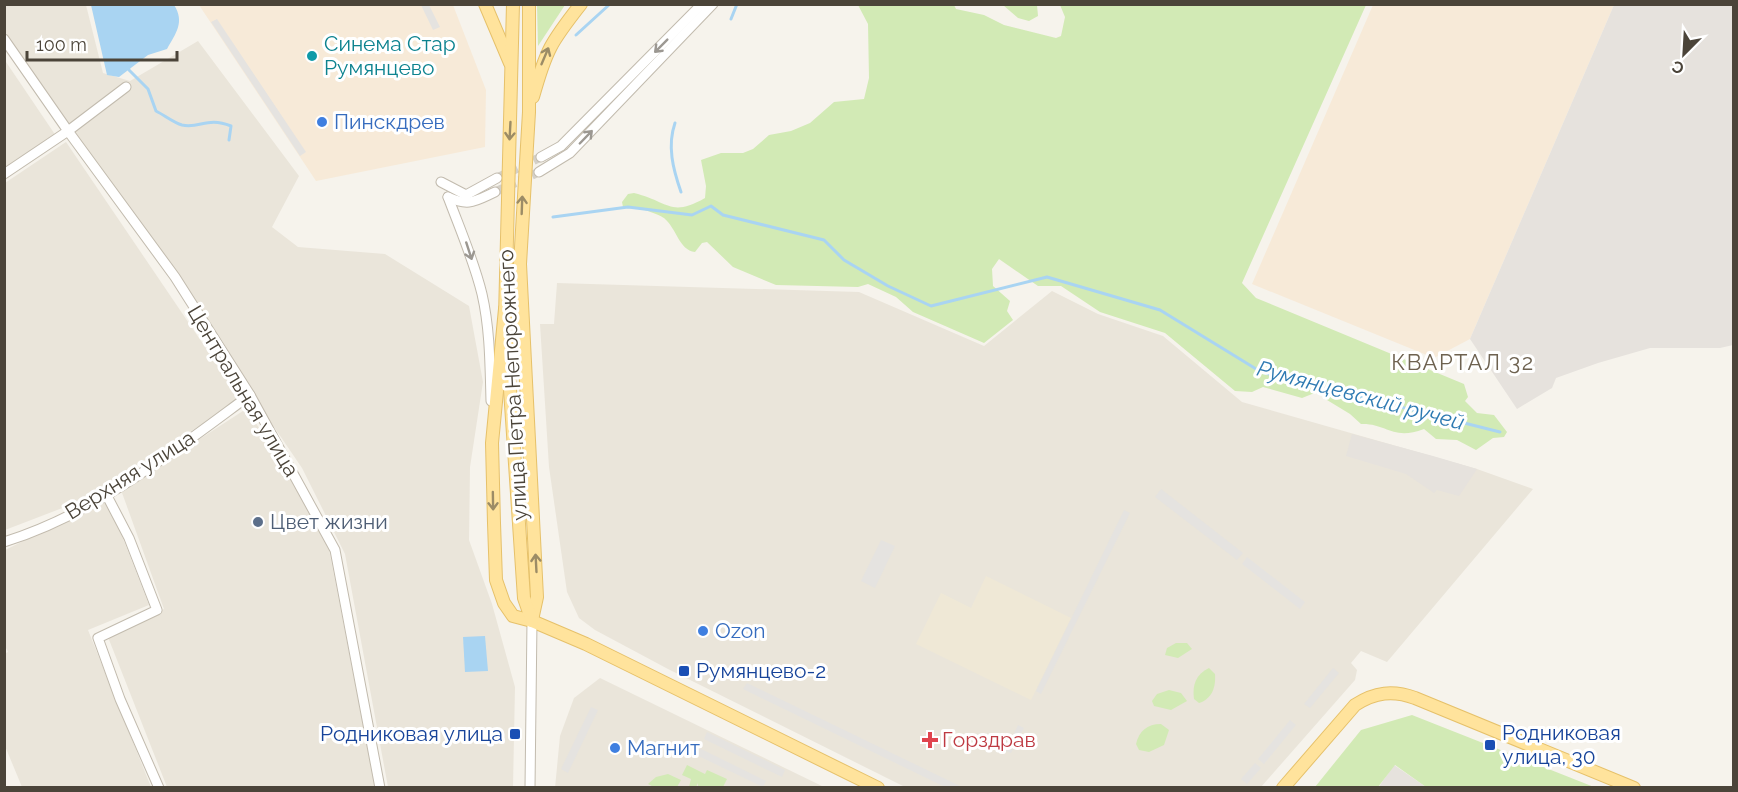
<svg xmlns="http://www.w3.org/2000/svg" width="1738" height="792" font-family="Raleway,sans-serif">
<style>
.residential{fill:#eae5da}
.commercial{fill:#f7ead8}
.industrial{fill:#e6e2dd}
.education{fill:#efe8d6}
.green{fill:#d2eab5}
.parking{fill:#e5e3e0}
.water{fill:#a9d4f2}
.lines{fill:none;stroke-linecap:round;stroke-linejoin:round}
.stream{stroke:#a9d4f2;stroke-width:3}
.minor-tunnel{stroke:#d4d0c8;stroke-width:9;stroke-dasharray:9 4.5;stroke-linecap:butt}
.minor-casing{stroke:#c2bbae;stroke-width:11}
.major-casing{stroke:#e6c16a;stroke-width:14}
.minor{stroke:#fff;stroke-width:9}
.major{stroke:#ffe39c;stroke-width:12}
.oneway{stroke:#9c9892}
.oneway2{stroke:#9c8c66}
.culture-dot{fill:#0f9aa8;stroke:#fff;stroke-width:2}
.shop-dot{fill:#3f7fe0;stroke:#fff;stroke-width:2}
.service-dot{fill:#5c6f8a;stroke:#fff;stroke-width:2}
.transit-dot{fill:#1a4fb4;stroke:#fff;stroke-width:2}
.health-dot{fill:#e0444e;stroke:#fff;stroke-width:2}
.labels{text-anchor:middle;stroke-width:6;stroke-linejoin:round;paint-order:stroke}
.culture-label{font-size:21px;fill:#0d838f;stroke:#fff;text-anchor:start}
.shop-label{font-size:21px;fill:#366cbe;stroke:#fff;text-anchor:start}
.street-label{font-size:21px;fill:#4b4439;stroke:#fff}
.service-label{font-size:21px;fill:#4e5e75;stroke:#fff;text-anchor:start}
.transit-label{font-size:21px;fill:#164399;stroke:#fff;text-anchor:start}
.health-label{font-size:21px;fill:#be3a42;stroke:#fff;text-anchor:start}
.neighbourhood-label{font-size:22px;letter-spacing:1.5px;fill:#6e6250;stroke:#fff}
.water-label{font-size:22px;font-style:italic;fill:#2e7ab2;stroke:#fff}
</style>
<rect width="100%" height="100%" fill="#f6f3ec"/>
<g class="residential">
<polygon points="4,5 86,5 103,73 130,81 198,41 299,176 272,227 298,247 385,254 469,306 483,382 470,467 469,540 492,604 515,687 513,787 388,787 345,554 302,468 5,32"/>
<polygon points="4,59 56,136 4,169"/>
<polygon points="66,142 239,397 212,418 78,502 5,530 5,183"/>
<polygon points="557,283 859,292 984,346 1052,291 1098,314 1163,336 1242,402 1477,469 1533,489 1387,662 1361,651 1351,663 1357,670 1355,680 1261,787 905,787 668,669 595,630 579,618 567,592 549,467 540,324 554,324"/>
<polygon points="246,409 284,464 328,544 375,787 167,787 106,632 164,609 121,490"/>
<polygon points="108,500 149,605 88,630 151,787 22,787 5,746 4,654 8,652 4,644 5,550"/>
<polygon points="600,678 824,787 555,788 560,736 574,698"/>
</g>
<g class="commercial">
<polygon points="199,5 453,5 486,90 485,147 316,181"/>
<polygon points="1373,5 1614,5 1470,339 1434,358 1252,284"/>
</g>
<g class="industrial">
<polygon points="1614,5 1733,5 1733,345 1720,348 1650,348 1598,363 1556,378 1552,388 1517,409 1470,339"/>
<polygon points="1352,434 1433,456 1477,469 1459,496 1437,490 1434,493 1406,474 1346,456"/>
<polygon points="1394,765 1426,787 1378,788"/>
</g>
<polygon class="education" points="986,576 1071,618 1031,700 916,644 941,593 971,608"/>
<g class="green">
<polygon points="537,5 565,5 538,46"/>
<path d="M858 5H954L956 9 984 15 1004 25 1056 38 1061 36 1065 17 1060 5H1366L1242 283 1256 298 1464 384 1468 397 1465 401 1477 413 1494 415 1507 432 1504 437 1493 438 1476 450 1457 440 1436 439 1424 429C1392 441 1387 423 1361 424L1350 414 1327 400 1322 390 1302 398 1263 387 1252 392 1235 391 1165 333 1100 312 1061 286H1038L999 259 992 269 993 286 1010 301 1007 311 1013 320 984 343 913 312 896 297 868 284 858 287 776 285 733 267 707 242 702 243 695 252C679 250 677 229 664 218 660 215 643 209 637 208 632 207 629 210 623 207L622 202 628 194 634 193C668 201 670 218 705 198L706 186 701 160 721 153H743L753 149 769 135 791 131 810 123 834 102 864 99 869 78 868 24Z"/>
<polygon points="1003,5 1037,5 1038,16 1029,21 1018,18"/>
<polygon points="1176,643 1187,643 1192,649 1178,658 1165,655 1167,648"/>
<path d="M1209 668 1215 674C1216 687 1212 699 1199 703L1194 699C1192 685 1196 674 1209 668Z"/>
<polygon points="1169,690 1181,693 1187,701 1171,710 1154,706 1152,701 1157,694"/>
<polygon points="1412,715 1594,787 1426,787 1395,765 1378,787 1315,787 1361,730"/>
<path d="M1161 724 1169 730 1164 745 1149 752 1139 750 1136 744C1139 731 1147 724 1161 724Z"/>
<polygon points="687,765 705,774 707,770 727,779 723,787 698,787 698,783 696,787 689,787 691,779 682,775"/>
<polygon points="668,774 681,780 677,787 654,787 648,784 656,777"/>
</g>
<g class="parking">
<polygon points="421,5 429,5 440,27 433,30"/>
<polygon points="217,19 306,152 300,156 211,22"/>
<polygon points="1161,489 1243,553 1237,560 1155,497"/>
<polygon points="1124,510 1130,513 1041,694 1036,691"/>
<polygon points="881,540 895,546 875,588 861,581"/>
<polygon points="1247,557 1305,602 1300,609 1242,564"/>
<polygon points="1333,668 1339,673 1310,708 1304,704"/>
<polygon points="747,683 962,787 945,787 743,689"/>
<polygon points="591,707 598,710 568,773 561,769"/>
<polygon points="1290,720 1296,725 1264,764 1258,759"/>
<polygon points="1018,725 1024,728 1011,753 1006,751"/>
<polygon points="707,732 785,770 782,777 704,739"/>
<polygon points="687,742 766,781 763,787 684,749"/>
<polygon points="1255,763 1261,768 1247,784 1241,779"/>
</g>
<g class="water">
<path d="M91 5H174C185 22 176 33 167 49L148 55 119 77 107 75Z"/>
<polygon points="485,636 488,671 465,672 463,637"/>
</g>
<g class="lines">
<g class="stream">
<polyline points="731,19 737,4"/>
<polyline points="576,35 610,4"/>
<path d="M128 66 129 70 148 89 156 111C164 115 174 123 182 125 200 129 207 116 231 126L229 140"/>
<path d="M675 123C667 146 673 169 681 192"/>
<polyline points="553,217 628,207 692,215 711,206 723,215 824,240 844,260 888,286 931,306 1047,277 1160,310 1261,372 1500,432"/>
</g>
<g class="minor-tunnel">
<polyline points="497,178 541,157"/>
<polyline points="495,192 539,172"/>
</g>
<defs>
<g id="minor">
<polyline points="4,39 68,131 175,277 250,395 335,550 380,788"/>
<polyline points="541,157 561,146 702,4"/>
<polyline points="539,172 570,153 713,4"/>
<polyline points="4,174 68,131 126,87"/>
<polyline points="441,182 466,195 497,178"/>
<path d="M448 197C460 229 474 261 482 294 490 329 490 365 491 401"/>
<path d="M448 197C469 207 475 201 495 192"/>
<polyline points="106,494 129,538 157,610 98,638 120,699 159,788"/>
<path d="M4 542C95 514 174 451 250 395"/>
<polyline points="530,788 532,621"/>
</g>
<g id="major">
<polyline points="485,4 510,63"/>
<polyline points="529,4 529,112 520,264 537,597 532,620"/>
<path d="M533 97C546 50 551 42 581 4"/>
<polyline points="505,309 492,443 494,523 496,580 504,603 513,616 532,621 586,644 878,788"/>
<polyline points="505,316 513,4"/>
<polyline points="507,345 524,598 532,621"/>
<path d="M1283 788 1355 705C1375 692 1393 690 1415 698L1634 788"/>
</g>
</defs>
<use href="#minor" class="minor-casing"/>
<use href="#major" class="major-casing"/>
<use href="#minor" class="minor"/>
<use href="#major" class="major"/>
</g>
<defs><path id="oneway-shaft" d="M-6 0H5M1.5-3L5.5 0L1.5 3" fill="none" stroke-width="1.6" stroke-linecap="round" stroke-linejoin="round" transform="scale(1.5)"/></defs>
<g class="oneway">
<use href="#oneway-shaft" transform="translate(661 46) rotate(135)"/>
<use href="#oneway-shaft" transform="translate(586 137) rotate(-46)"/>
<use href="#oneway-shaft" transform="translate(469 251) rotate(72)"/>
</g>
<g class="oneway2">
<use href="#oneway-shaft" transform="translate(545 56) rotate(-67)"/>
<use href="#oneway-shaft" transform="translate(510 131) rotate(93)"/>
<use href="#oneway-shaft" transform="translate(522 205) rotate(-88)"/>
<use href="#oneway-shaft" transform="translate(493 501) rotate(89)"/>
<use href="#oneway-shaft" transform="translate(536 563) rotate(-93)"/>
</g>
<circle class="culture-dot" cx="312" cy="56" r="6"/>
<g class="shop-dot">
<circle cx="322" cy="122" r="6"/>
<circle cx="703" cy="631" r="6"/>
<circle cx="615" cy="748" r="6"/>
</g>
<circle class="service-dot" cx="258" cy="522" r="6"/>
<g class="transit-dot">
<rect x="678" y="665" width="12" height="12" rx="3"/>
<rect x="509" y="728" width="12" height="12" rx="3"/>
<rect x="1484" y="739" width="12" height="12" rx="3"/>
</g>
<path class="health-dot" d="M927 731h6v6h6v6h-6v6h-6v-6h-6v-6h6z"/>
<g class="labels">
<g class="culture-label">
<text x="324" y="51">Синема Стар<tspan x="324" dy="24">Румянцево</tspan></text>
</g>
<g class="shop-label">
<text x="334" y="129">Пинскдрев</text>
<text x="715" y="638">Ozon</text>
<text x="627" y="755">Магнит</text>
</g>
<g class="street-label">
<text transform="translate(513 385) rotate(-93)" y="7">улица Петра Непорожнего</text>
<text transform="translate(243 391) rotate(59)" y="7">Центральная улица</text>
<text transform="translate(130 475) rotate(-32)" y="7">Верхняя улица</text>
</g>
<g class="service-label">
<text x="270" y="529">Цвет жизни</text>
</g>
<g class="transit-label">
<text x="696" y="678">Румянцево-2</text>
<text x="1502" y="740">Родниковая<tspan x="1502" dy="24">улица, 30</tspan></text>
<text x="503" y="741" text-anchor="end">Родниковая улица</text>
</g>
<g class="health-label">
<text x="942" y="747">Горздрав</text>
</g>
<g class="neighbourhood-label">
<text x="1463" y="370">КВАРТАЛ 32</text>
</g>
<g class="water-label">
<text transform="translate(1361 395) rotate(15)" y="8">Румянцевский ручей</text>
</g>
</g>
<rect width="1738" height="792" fill="none" stroke="#4b4439" stroke-width="12"/>
<g transform="translate(1684 54) rotate(204)" stroke="#ffffff" stroke-width="4.5" paint-order="stroke">
<path d="M0-4.5L10 22L0 15L-10 22Z" fill="#4b4439"/>
<text y="-9" font-size="16" font-weight="bold" text-anchor="middle" fill="#4b4439">С</text>
</g>
<path d="M27 51v9h150v-9" fill="none" stroke="#4b4439" stroke-width="3"/>
<text x="36" y="51" font-size="18" fill="#4b4439" stroke="#ffffff" stroke-width="4.5" paint-order="stroke">100 m</text>
</svg>
